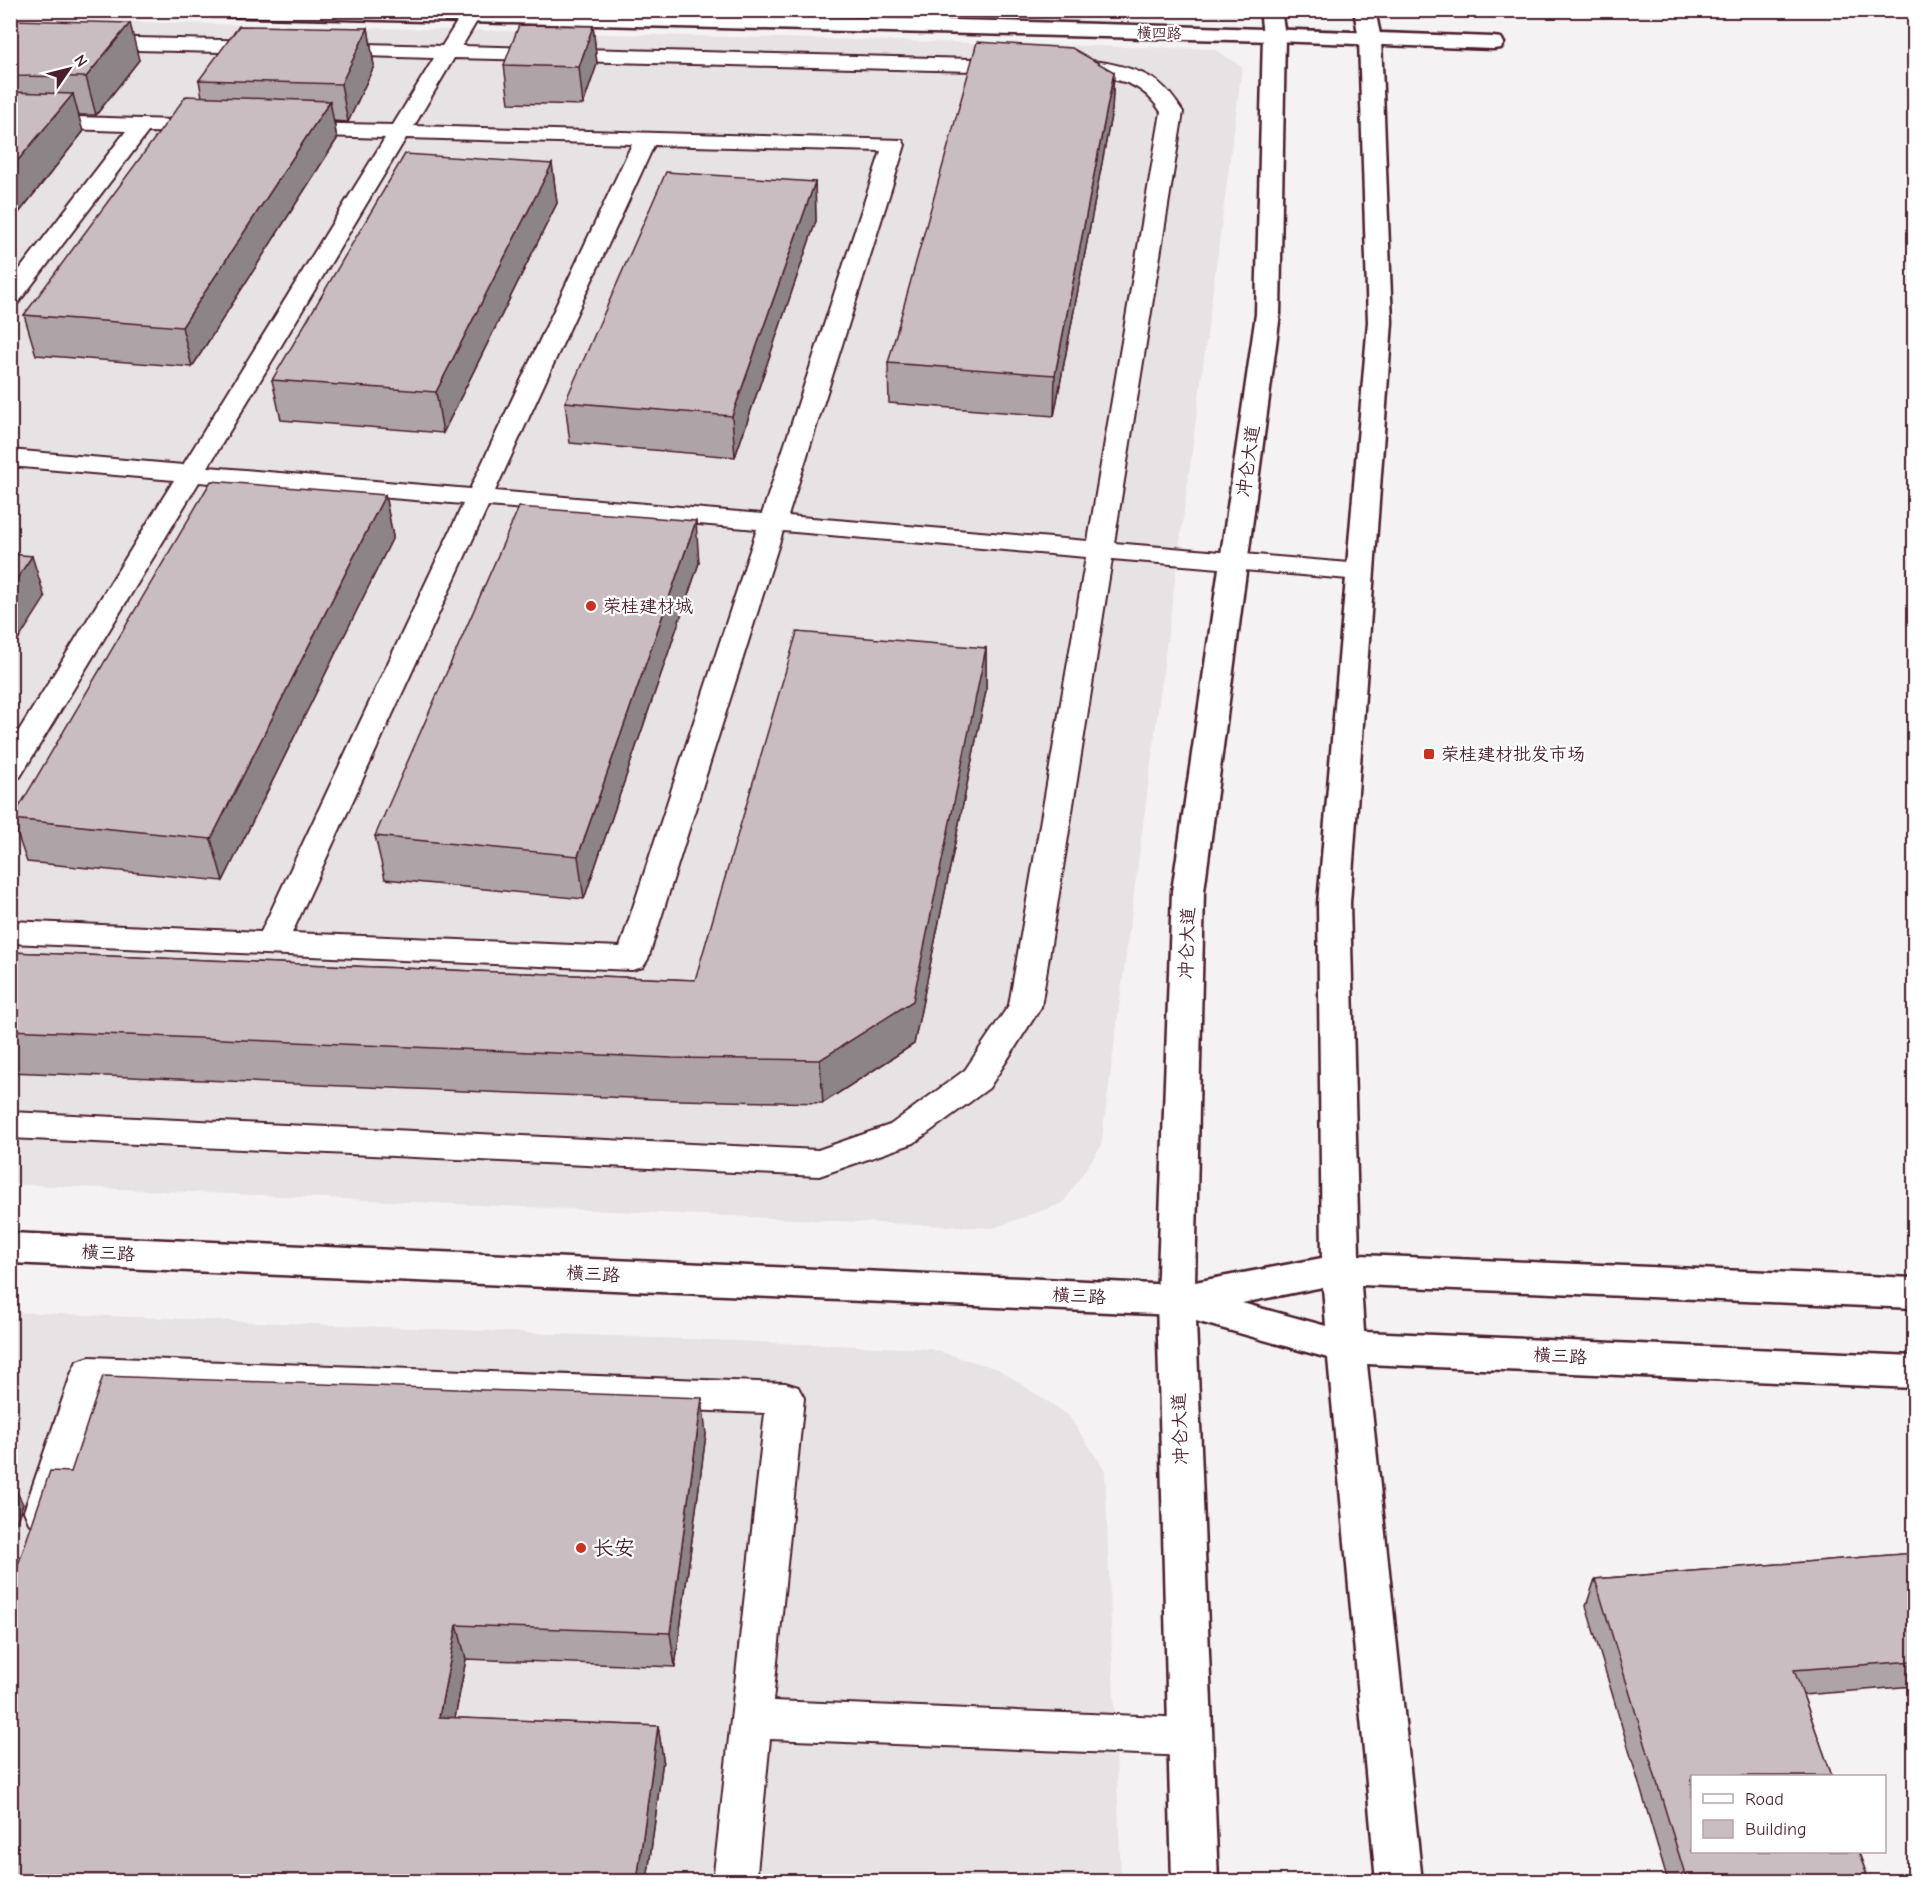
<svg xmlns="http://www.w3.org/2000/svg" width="1925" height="1892" font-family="'Comic Neue','LXGW WenKai TC',sans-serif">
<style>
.built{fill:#e7e2e3}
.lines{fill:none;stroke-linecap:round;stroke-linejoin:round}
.lane-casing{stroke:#4a1f2b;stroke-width:4}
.street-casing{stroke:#4a1f2b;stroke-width:5}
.secondary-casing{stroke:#4a1f2b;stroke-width:5}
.lane{fill:#fff;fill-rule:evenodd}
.street{fill:#fff;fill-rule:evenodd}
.secondary{fill:#fff;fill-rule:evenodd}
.wall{fill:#aea3a6;stroke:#4a1f2b;stroke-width:1.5}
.shaded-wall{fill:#8d8487;stroke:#4a1f2b;stroke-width:1.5}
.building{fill:#cabdc1;stroke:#4a1f2b;stroke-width:1.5}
.poi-dot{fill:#c8321e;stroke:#fff;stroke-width:2}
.labels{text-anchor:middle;stroke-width:4.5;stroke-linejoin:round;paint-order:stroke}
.far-street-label{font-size:15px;fill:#4a1f2b;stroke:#fff}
.street-label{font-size:18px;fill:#4a1f2b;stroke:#fff}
.poi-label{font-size:18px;fill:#4a1f2b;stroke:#fff;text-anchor:start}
.near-poi-label{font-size:21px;fill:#4a1f2b;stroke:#fff;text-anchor:start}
</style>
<rect width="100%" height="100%" fill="#f4f2f2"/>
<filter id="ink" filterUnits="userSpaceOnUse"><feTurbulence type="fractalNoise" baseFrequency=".0167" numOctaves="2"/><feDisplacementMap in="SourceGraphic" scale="12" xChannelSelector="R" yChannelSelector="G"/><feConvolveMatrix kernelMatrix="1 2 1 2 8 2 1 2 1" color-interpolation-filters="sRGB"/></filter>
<g filter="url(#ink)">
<g class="built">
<polygon points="11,19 1214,49 1242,67 1101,1146 1063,1203 993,1228 11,1184"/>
<polygon points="11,1312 930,1349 998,1369 1068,1415 1105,1470 1121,1881 11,1882"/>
</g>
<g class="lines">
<defs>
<g id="lane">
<path d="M468 10 477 12 480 16 462 46 1013 60 1020 62 1023 66 1020 70 1013 72 454 58 414 126 902 140 905 145 788 516 1088 541 1161 112C1136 72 1104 81 1065 71L1062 67 1065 63C1090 56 1138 67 1159 83 1169 91 1176 101 1183 112L1114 543 1361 564 1371 566 1374 572 1371 578 1361 580 1112 559 1041 1007 989 1088 914 1143 819 1176 10 1138V1112L818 1150 890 1125 965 1070 1009 1005 1086 557 783 531 648 959 643 967 632 970 10 943V921L261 932 463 504 199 482 20 777 10 780V745L174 480 10 466V450L183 465 385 138 293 135 285 134 282 129 285 124 293 123 393 125 434 58 328 55 321 53 318 49 321 45 328 43 442 46 463 12ZM406 138 632 144 470 489 208 467ZM654 145 881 151 762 514 495 491ZM488 506 757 529 620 947 292 933Z"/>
<polygon points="10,35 267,41 274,43 277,47 274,51 267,53 10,47"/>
<polygon points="10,115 207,121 215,122 218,127 215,132 207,133 148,132 18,303 10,305 10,282 126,131 10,127"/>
<polygon points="90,1357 785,1383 798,1387 804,1398 773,1701 1189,1718 1204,1723 1210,1737 1204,1751 1189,1756 770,1739 756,1882 713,1882 765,1413 103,1388 62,1511 57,1523 43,1528 29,1523 24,1511 72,1372 77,1361"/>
</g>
<g id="street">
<path d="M203 10C633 10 1063 21 1493 37L1501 38 1504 43 1501 48 1493 49 1274 41 213 16 206 14Z"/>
<polygon points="10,1233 1176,1285 1189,1289 1195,1300 1189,1311 1176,1315 10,1263"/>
</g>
<path id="secondary" d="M1260 10H1281L1285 35 1280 314 1204 891 1195 1282 1322 1258 1318 903 1368 322 1359 39 1354 10H1375L1381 39 1392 322 1350 903 1359 1255 1914 1278V1308L1361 1285 1364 1332 1914 1356V1388L1367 1364 1422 1882H1376L1328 1358 1196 1321 1218 1882H1172L1157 1300 1172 891 1256 314 1263 35ZM1323 1287 1326 1326 1242 1303Z"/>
</defs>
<use href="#lane" class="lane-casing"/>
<use href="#street" class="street-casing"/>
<use href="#secondary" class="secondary-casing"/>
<use href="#lane" class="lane"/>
<use href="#street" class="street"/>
<use href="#secondary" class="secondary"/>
</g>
<g class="wall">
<polygon points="10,20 139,60 96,115 78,115 83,132 10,224"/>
<polygon points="593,26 597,64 583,105 509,103 504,65"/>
<polygon points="368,28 374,66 348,122 334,121 337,139 192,367 36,355 24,315 202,97 199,80"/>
<polygon points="1114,72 1112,110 1054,416 889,403 888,363"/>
<polygon points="552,164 557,203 443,433 281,420 272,380"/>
<polygon points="815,182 816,221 735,457 570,443 565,402"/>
<polygon points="385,495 393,537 223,881 27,862 12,819"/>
<polygon points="699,563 584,899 385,879 375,836"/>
<polygon points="986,648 986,691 914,1044 823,1103 678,1100 10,1072 10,952 695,980"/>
<polygon points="706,1434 675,1667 466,1659 455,1718 658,1726 663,1759 647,1881 71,1472"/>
<polygon points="1914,1553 1914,1686 1803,1695 1869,1881 1668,1881 1586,1606 1595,1579"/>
</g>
<g class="shaded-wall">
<polygon points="130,23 139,60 96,115 86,77"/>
<polygon points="593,26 597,64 583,105 579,67"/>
<polygon points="368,28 374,66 348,122 341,84"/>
<polygon points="1114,72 1112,110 1054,416 1055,375"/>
<polygon points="73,94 83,132 10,224 10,170"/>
<polygon points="330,101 337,139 192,367 182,327"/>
<polygon points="552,164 557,203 443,433 436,392"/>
<polygon points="815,182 816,221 735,457 732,416"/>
<polygon points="385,495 393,537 223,881 211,839"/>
<polygon points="696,521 699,563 584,899 578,856"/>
<polygon points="32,556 45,598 10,653 10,589"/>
<polygon points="986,648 986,691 914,1044 823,1103 820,1060"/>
<polygon points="702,1398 706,1434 675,1667 670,1633"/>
<polygon points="10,1478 23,1504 10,1540"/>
<polygon points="457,1625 466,1659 449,1750 439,1717"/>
<polygon points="658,1726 663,1759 647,1881 637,1881"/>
</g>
<g class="building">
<polygon points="10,20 130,23 86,77 10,76"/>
<polygon points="519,25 593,26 579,67 504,65"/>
<polygon points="239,26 368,28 341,84 199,80"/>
<polygon points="977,42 1072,48 1114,72 1055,375 888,363"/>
<polygon points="10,92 73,94 10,170"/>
<polygon points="186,96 330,101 182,327 24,315"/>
<polygon points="405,154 552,164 436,392 272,380"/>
<polygon points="666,172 815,182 732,416 565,402"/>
<polygon points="211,481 385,495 211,839 12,819"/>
<polygon points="519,507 696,521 578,856 375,836"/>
<polygon points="10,554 32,556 10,589"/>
<polygon points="797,632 986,648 913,1001 820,1060 672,1058 10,1030 10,952 695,980"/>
<polygon points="103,1376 702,1398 670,1633 457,1625 439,1717 658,1726 637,1881 10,1881 10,1582 15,1574 50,1471 71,1472"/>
<polygon points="1914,1553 1914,1661 1794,1670 1832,1776 1692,1776 1692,1851 1858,1851 1869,1881 1687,1881 1595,1579"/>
</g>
</g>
<g class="poi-dot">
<circle cx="591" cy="606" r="6"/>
<rect x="1423" y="748" width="12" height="12" rx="3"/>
<circle cx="581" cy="1548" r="6"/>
</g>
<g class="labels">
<g class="far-street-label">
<text transform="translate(1159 33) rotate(1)" y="5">横四路</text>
</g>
<g class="street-label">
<text transform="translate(1248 461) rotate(-82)" y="6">冲仑大道</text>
<text transform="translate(1187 943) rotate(-88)" y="6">冲仑大道</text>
<text transform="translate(108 1253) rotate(3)" y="6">横三路</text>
<text transform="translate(593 1274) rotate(3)" y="6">横三路</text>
<text transform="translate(1079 1296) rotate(3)" y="6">横三路</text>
<text transform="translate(1560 1356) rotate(3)" y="6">横三路</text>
<text transform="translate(1180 1429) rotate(-92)" y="6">冲仑大道</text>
</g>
<g class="poi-label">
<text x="603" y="612">荣桂建材城</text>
<text x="1441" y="760">荣桂建材批发市场</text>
</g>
<g class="near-poi-label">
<text x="593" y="1555">长安</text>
</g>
</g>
<rect width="1925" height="1892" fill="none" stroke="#fff" stroke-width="36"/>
<rect x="18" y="18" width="1889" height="1856" fill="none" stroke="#4a1f2b" stroke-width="2" filter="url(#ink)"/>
<rect x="1691" y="1775" width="195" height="78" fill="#ffffff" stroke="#b7a5aa" stroke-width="1.5"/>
<rect x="1703" y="1794" width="30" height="9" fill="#ffffff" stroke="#b7a5aa" stroke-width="1.5"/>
<text x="1745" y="1805" font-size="18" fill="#4a1f2b">Road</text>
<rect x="1703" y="1820" width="30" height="18" fill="#cabdc1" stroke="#b7a5aa" stroke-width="1.5"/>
<text x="1745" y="1835" font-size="18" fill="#4a1f2b">Building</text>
<g transform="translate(69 69) rotate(55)" stroke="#ffffff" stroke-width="4.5" paint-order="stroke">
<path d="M0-4.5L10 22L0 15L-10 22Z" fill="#4a1f2b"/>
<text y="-9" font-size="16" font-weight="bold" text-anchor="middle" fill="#4a1f2b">N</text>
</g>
</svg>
